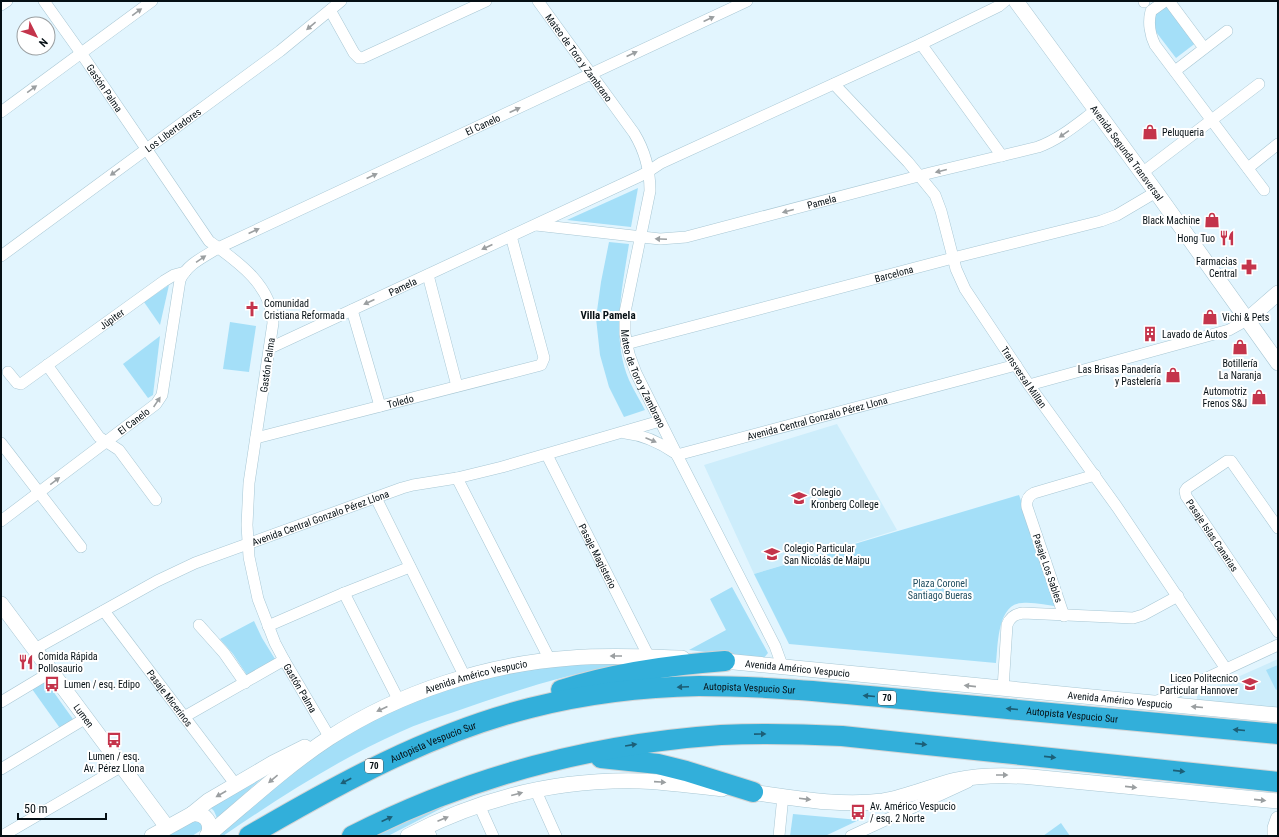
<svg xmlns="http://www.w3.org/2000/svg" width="1279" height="837" font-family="'Roboto Condensed',sans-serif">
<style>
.built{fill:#cdedfb}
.green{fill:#a4dff8}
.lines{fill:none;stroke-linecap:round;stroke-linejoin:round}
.street-casing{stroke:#a8c7d4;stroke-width:12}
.secondary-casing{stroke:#a8c7d4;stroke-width:16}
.highway-casing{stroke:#d2d4d5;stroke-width:22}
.street{stroke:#fff;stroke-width:11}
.secondary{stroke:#fff;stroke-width:15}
.highway{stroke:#32afda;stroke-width:20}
.oneway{fill:#9b9fa1}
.oneway2{fill:#1c5f77}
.labels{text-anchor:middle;stroke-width:4;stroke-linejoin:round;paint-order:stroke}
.shield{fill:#fff;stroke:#50575a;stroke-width:1}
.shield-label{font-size:9px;font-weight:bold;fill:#050f14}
.street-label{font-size:10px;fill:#050f14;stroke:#fff}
.poi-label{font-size:10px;fill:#050f14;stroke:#fff;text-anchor:start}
.park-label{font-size:10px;fill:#235062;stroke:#fff}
.neighbourhood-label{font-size:11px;font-weight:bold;fill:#050f14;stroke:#fff}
</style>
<rect width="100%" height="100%" fill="#e2f5fe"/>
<g class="built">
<polygon points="837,424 897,530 754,574 704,465"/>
<polygon points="1278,659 1278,709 1197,700 1197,695"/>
</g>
<g class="green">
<polygon points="1166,3 1197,42 1176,58 1153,28 1154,12"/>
<polygon points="638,188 631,227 567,220"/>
<path d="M609 242 629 244C622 289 611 337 629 380 634 391 640 400 645 410L624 417 609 387 600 355 596 318 601 282Z"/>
<polygon points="169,285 160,325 144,302"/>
<polygon points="230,322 256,326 249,372 223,369"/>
<polygon points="160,336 153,395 148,398 123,364"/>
<path d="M1019 495 1059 607C1047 605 1034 602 1022 603 997 604 998 646 996 663L789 644 754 574Z"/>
<polygon points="732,587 768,653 763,659 689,650 726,630 710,599"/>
<polygon points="254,621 262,638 275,659 247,675 233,654 220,639"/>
<path d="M571 660 632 663C570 673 513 691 454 712 436 718 417 724 400 732 337 760 279 798 223 836H215C237 817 259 796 282 778 323 746 377 712 426 695 473 679 522 670 571 660Z"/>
<polygon points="1278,665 1278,689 1276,690 1266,670"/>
<polygon points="45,680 75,722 62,731 32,689"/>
<polygon points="269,772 217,818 214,811 210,807"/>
<polygon points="442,803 444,807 388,836 366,836"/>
<polygon points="793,814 859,820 825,836 790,836"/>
<polygon points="198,819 202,822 203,829 192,836 168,836"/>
<polygon points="1061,823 1070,836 1043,836"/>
</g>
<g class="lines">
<defs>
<g id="street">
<path id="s1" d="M44 1 81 53 209 241C237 261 272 285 273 323L249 483 247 525 249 557 258 599 275 643 284 660 330 738"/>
<path id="s2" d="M538 1 634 133C645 151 650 169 650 191L625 312V334L629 354 636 373 677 455 775 646 783 668"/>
<polyline points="1144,1 1144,2"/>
<path d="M1165 1 1151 11C1148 22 1150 35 1155 45L1264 190"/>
<polyline points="1169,1 1204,48"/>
<polyline points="1,5 7,1"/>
<polyline points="330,10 354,53 359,58 362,58 486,1"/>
<polyline points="921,44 1002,156"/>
<polyline points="1175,71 1227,31"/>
<path id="s3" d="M834 84 908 162 935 195 941 211 956 269 965 289 1029 385 1117 507 1226 669"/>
<polyline points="1,112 152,1"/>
<polyline points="1248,168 1278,144"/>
<polyline points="1142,173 1259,84"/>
<path id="s4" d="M536 225 660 239 686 237 930 173 1038 147C1060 139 1077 124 1096 110"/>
<path id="s5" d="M1 256 280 51 341 1"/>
<polyline points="428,275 457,386"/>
<polyline points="352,310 380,406"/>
<path id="s6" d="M626 344 953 258 1101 221 1117 215 1156 192"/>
<path id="s7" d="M270 348 640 176 649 171 661 163 921 44 999 6 1005 1"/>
<polyline points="47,365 99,437 119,450 156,500"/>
<path id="s8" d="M8 372 17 383 21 384 164 281 174 275 185 272"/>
<polyline points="1029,385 1229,330 1247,320"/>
<path d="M625 433C644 435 659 442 675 453"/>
<path id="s9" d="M256 438 541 365 544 358 511 236"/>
<polyline points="1,443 81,547"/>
<path id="s10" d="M547 455 649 657"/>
<path id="s11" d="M677 455 1016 365"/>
<polyline points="457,478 550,660"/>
<polyline points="376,498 465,677"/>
<path id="s12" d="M1 521 156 404 162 395 180 280C187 264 204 257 218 248L747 1"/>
<path id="s13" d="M1278 528 1231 461H1227L1187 488 1185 491 1186 496 1278 632"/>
<polyline points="344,593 399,701"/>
<path id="s14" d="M104 611 236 785"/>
<path d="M1064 616 1027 507C1026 501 1028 496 1034 493L1095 475"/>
<polyline points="199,625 224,653 245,683"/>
<polyline points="268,626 344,593 410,567"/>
<path id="s15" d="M35 649 157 581 195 563 402 488 413 485 457 478 502 467 660 421"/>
<path d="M1003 689 1007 625C1010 617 1015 614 1023 613L1133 618 1143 615 1178 596"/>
<polyline points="1,702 51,672"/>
<polyline points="1153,703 1278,645"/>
<polyline points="184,717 284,660"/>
<polyline points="1,769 86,718"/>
<polyline points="535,789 556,836"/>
<polyline points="479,805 493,836"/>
<polyline points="427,826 431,836"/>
<polyline points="2,836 122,766"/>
<polyline points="779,836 783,796"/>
<polyline points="851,836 968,782"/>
</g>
<g id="secondary">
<path id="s16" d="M1016 1 1156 192 1278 363"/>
<polyline points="1247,320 1278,293"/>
<path id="s17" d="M1 604 167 827"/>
<path id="s18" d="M714 660 1278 715"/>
<path d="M743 791C789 797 837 807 883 801 908 797 931 786 956 780 981 775 1006 775 1032 777L1278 801"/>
<path d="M192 814C205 812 213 823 208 835"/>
<polyline points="152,836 192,814 208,801 273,763 305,747"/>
<path id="s19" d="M207 836C248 802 285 767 329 738 400 692 487 664 571 658 608 655 645 657 682 658"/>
<path d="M408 836C480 798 559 779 640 781 667 782 694 786 722 789"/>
<polyline points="1275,836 1275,828 1278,819"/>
</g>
<g id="highway">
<path d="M561 690C614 673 669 665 725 661"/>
<polyline points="601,758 658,764 686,771 753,792"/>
<path id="s20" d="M249 836C338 784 428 734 530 708 585 694 642 687 699 686 777 686 855 695 933 702 1048 712 1163 723 1278 734"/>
<path d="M352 836C467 777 592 744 721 735 761 733 802 734 842 736L1278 782"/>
</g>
</defs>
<use href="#street" class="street-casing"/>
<use href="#secondary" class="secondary-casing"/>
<use href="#highway" class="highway-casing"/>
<use href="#street" class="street"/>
<use href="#secondary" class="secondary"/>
<use href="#highway" class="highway"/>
</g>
<defs><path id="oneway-solid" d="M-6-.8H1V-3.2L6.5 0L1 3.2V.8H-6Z"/></defs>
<g class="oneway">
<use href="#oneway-solid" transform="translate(137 12) rotate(-36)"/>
<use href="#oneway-solid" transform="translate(709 19) rotate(-25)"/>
<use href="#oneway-solid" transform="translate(311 26) rotate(140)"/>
<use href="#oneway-solid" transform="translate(632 54) rotate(-25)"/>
<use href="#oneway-solid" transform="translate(32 89) rotate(-36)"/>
<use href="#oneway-solid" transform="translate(515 110) rotate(-25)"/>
<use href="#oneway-solid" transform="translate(1064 134) rotate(145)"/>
<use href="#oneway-solid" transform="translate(941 171) rotate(166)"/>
<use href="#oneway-solid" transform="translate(115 172) rotate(144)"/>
<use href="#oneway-solid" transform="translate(372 176) rotate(-25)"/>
<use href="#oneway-solid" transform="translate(788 211) rotate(165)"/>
<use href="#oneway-solid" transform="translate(254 231) rotate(-25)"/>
<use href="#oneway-solid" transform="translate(661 239) rotate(-177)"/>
<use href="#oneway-solid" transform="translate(487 247) rotate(155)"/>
<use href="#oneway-solid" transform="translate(201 259) rotate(-34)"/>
<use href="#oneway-solid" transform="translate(369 302) rotate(155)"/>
<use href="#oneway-solid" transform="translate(157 402) rotate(-56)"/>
<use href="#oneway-solid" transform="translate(651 440) rotate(23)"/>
<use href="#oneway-solid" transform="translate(55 481) rotate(-37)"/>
<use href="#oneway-solid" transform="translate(616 656) rotate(180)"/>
<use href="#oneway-solid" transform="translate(970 686) rotate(-174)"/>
<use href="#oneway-solid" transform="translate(1197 707) rotate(-175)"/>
<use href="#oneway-solid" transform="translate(382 709) rotate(155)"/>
<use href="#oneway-solid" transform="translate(1002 775)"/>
<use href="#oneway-solid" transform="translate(273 779) rotate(140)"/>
<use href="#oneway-solid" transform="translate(660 782) rotate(4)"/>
<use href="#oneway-solid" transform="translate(1131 787) rotate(6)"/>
<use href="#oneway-solid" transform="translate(221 794) rotate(150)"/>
<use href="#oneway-solid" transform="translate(517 794) rotate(-15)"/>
<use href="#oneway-solid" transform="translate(805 799) rotate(7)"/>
<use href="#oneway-solid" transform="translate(1260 800) rotate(6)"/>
<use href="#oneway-solid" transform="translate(443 819) rotate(-23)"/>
</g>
<g class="oneway2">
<use href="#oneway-solid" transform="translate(683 687) rotate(178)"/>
<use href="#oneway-solid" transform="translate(869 696) rotate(-175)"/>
<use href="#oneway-solid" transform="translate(1012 709) rotate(-175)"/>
<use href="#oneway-solid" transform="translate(1239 730) rotate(-175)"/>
<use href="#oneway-solid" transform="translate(760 734) rotate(-1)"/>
<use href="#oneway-solid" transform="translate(921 744) rotate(6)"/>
<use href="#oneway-solid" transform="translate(631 745) rotate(-9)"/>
<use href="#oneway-solid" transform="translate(1050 757) rotate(6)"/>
<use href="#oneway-solid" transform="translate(1179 771) rotate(6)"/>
<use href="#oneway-solid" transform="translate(346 781) rotate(152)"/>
<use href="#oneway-solid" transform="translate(387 819) rotate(-25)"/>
</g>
<defs>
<symbol id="shop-bare" viewBox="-9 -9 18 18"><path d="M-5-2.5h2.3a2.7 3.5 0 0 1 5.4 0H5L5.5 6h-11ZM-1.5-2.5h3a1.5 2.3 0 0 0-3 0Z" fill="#c4344b" stroke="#fff" stroke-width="2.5" paint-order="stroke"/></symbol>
<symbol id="restaurant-bare" viewBox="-9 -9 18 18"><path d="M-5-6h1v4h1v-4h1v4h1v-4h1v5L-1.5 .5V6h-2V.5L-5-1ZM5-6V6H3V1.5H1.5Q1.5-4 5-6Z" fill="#c4344b" stroke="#fff" stroke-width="2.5" paint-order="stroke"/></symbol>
<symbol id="pharmacy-bare" viewBox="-9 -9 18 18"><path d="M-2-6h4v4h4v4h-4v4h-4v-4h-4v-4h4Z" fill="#c4344b" stroke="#fff" stroke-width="2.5" paint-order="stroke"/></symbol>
<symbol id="church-bare" viewBox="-9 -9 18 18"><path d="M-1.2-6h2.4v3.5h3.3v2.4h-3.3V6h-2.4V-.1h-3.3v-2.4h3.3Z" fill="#c4344b" stroke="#fff" stroke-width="2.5" paint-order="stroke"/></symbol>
<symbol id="building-bare" viewBox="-9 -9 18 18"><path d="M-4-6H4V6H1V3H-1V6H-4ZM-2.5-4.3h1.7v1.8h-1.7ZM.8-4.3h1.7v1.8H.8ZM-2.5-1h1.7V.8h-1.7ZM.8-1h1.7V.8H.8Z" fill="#c4344b" stroke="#fff" stroke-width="2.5" paint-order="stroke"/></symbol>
<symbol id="school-bare" viewBox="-9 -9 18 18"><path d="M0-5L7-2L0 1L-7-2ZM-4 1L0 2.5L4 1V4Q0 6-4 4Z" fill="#c4344b" stroke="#fff" stroke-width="2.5" paint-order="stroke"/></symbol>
<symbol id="bus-bare" viewBox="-9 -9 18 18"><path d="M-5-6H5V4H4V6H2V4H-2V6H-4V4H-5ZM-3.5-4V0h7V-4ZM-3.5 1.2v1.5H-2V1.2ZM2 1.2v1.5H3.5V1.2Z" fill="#c4344b" stroke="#fff" stroke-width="2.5" paint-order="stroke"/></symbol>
</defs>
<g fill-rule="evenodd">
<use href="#shop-bare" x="1139" y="121" width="22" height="22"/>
<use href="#shop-bare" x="1201" y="209" width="22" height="22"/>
<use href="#restaurant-bare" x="1216" y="227" width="22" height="22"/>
<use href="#pharmacy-bare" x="1238" y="256" width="22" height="22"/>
<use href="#church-bare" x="241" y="298" width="22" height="22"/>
<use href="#shop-bare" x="1199" y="306" width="22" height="22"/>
<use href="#building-bare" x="1139" y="323" width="22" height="22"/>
<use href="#shop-bare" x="1229" y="336" width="22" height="22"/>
<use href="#shop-bare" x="1162" y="364" width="22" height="22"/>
<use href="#shop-bare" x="1248" y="386" width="22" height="22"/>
<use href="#school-bare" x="788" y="487" width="22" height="22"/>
<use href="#school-bare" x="761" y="543" width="22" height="22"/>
<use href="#restaurant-bare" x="15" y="651" width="22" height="22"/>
<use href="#bus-bare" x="41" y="673" width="22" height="22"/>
<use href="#school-bare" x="1239" y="673" width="22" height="22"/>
<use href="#bus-bare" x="103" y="729" width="22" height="22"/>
<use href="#bus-bare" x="847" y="801" width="22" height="22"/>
</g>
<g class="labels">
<g class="shield">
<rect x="878" y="691" width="18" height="14" rx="3"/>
<rect x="365" y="759" width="18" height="14" rx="3"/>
</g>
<g class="shield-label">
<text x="887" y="701">70</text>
<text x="374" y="769">70</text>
</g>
<g class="street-label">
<text dy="4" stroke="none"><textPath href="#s2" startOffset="70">Mateo de Toro y Zambrano</textPath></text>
<text dy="4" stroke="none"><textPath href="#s1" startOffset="106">Gastón Palma</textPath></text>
<text dy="4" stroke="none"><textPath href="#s12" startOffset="664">El Canelo</textPath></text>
<text dy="4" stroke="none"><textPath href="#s5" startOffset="213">Los Libertadores</textPath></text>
<text dy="4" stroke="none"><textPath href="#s16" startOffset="188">Avenida Segunda Transversal</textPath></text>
<text dy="4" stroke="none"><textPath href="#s4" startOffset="291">Pamela</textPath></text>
<text dy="4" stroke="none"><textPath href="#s6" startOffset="277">Barcelona</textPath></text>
<text dy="4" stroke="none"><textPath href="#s7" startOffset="146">Pamela</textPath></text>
<text dy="4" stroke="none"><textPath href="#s8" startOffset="130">Júpiter</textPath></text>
<text transform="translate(267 365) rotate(-82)" y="4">Gastón Palma</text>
<text dy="4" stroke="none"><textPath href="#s3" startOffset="355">Transversal Millan</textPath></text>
<text dy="4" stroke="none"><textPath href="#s2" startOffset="418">Mateo de Toro y Zambrano</textPath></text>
<text dy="4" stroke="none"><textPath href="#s9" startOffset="149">Toledo</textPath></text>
<text dy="4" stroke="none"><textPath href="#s11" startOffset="145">Avenida Central Gonzalo Pérez Llona</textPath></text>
<text dy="4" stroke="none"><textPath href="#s12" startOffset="166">El Canelo</textPath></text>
<text dy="4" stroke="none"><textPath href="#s15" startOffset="315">Avenida Central Gonzalo Pérez Llona</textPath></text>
<text dy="4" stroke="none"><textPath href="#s13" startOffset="190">Pasaje Islas Canarias</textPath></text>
<text dy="4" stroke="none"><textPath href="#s10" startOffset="113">Pasaje Magisterio</textPath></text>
<text transform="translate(1048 568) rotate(71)" y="4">Pasaje Los Sables</text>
<text dy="4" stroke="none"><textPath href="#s18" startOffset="84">Avenida Américo Vespucio</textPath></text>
<text dy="4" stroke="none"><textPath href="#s19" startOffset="317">Avenida Américo Vespucio</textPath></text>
<text dy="4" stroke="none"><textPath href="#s1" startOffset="777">Gastón Palma</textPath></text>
<text dy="4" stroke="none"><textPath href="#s20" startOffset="531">Autopista Vespucio Sur</textPath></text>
<text dy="4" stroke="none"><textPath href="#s14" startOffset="109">Pasaje Micerinos</textPath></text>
<text dy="4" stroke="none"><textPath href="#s18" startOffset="408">Avenida Américo Vespucio</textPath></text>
<text dy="4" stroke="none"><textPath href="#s20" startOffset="855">Autopista Vespucio Sur</textPath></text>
<text dy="4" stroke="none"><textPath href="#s17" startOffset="139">Lumen</textPath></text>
<text dy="4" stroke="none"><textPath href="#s20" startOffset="207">Autopista Vespucio Sur</textPath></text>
</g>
<g class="poi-label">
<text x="1162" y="136">Peluqueria</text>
<text x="1200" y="224" text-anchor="end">Black Machine</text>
<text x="1215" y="242" text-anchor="end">Hong Tuo</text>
<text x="1237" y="265" text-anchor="end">Farmacias<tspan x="1237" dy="12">Central</tspan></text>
<text x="264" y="307">Comunidad<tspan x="264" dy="12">Cristiana Reformada</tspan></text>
<text x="1222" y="321">Vichi &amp; Pets</text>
<text x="1162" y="338">Lavado de Autos</text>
<text x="1240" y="367" text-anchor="middle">Botillería<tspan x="1240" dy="12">La Naranja</tspan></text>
<text x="1161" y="373" text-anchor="end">Las Brisas Panadería<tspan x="1161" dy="12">y Pastelería</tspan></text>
<text x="1247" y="395" text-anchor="end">Automotriz<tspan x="1247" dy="12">Frenos S&amp;J</tspan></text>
<text x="811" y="496">Colegio<tspan x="811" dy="12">Kronberg College</tspan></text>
<text x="784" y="552">Colegio Particular<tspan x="784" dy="12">San Nicolás de Maipu</tspan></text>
<text x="38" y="660">Comida Rápida<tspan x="38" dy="12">Pollosaurio</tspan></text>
<text x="1238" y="682" text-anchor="end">Liceo Politecnico<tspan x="1238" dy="12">Particular Hannover</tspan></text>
<text x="64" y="688">Lumen / esq. Edipo</text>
<text x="114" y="760" text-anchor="middle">Lumen / esq.<tspan x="114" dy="12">Av. Pérez Llona</tspan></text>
<text x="870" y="810">Av. Américo Vespucio<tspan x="870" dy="12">/ esq. 2 Norte</tspan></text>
</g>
<g class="park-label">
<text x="940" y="587">Plaza Coronel<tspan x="940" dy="12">Santiago Bueras</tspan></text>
</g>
<g class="neighbourhood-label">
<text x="608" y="319">Villa Pamela</text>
</g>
</g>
<rect width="1279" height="837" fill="none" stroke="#050f14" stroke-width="4"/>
<g transform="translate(36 36) rotate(132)"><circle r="19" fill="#ffffff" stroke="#9b9fa1"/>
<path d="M0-3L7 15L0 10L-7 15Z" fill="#c4344b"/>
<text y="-6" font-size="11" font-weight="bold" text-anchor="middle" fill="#050f14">N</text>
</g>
<path d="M18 813v6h88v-6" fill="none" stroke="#050f14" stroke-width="2"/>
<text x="24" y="813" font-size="12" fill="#050f14" stroke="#ffffff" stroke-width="3" paint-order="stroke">50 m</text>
</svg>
